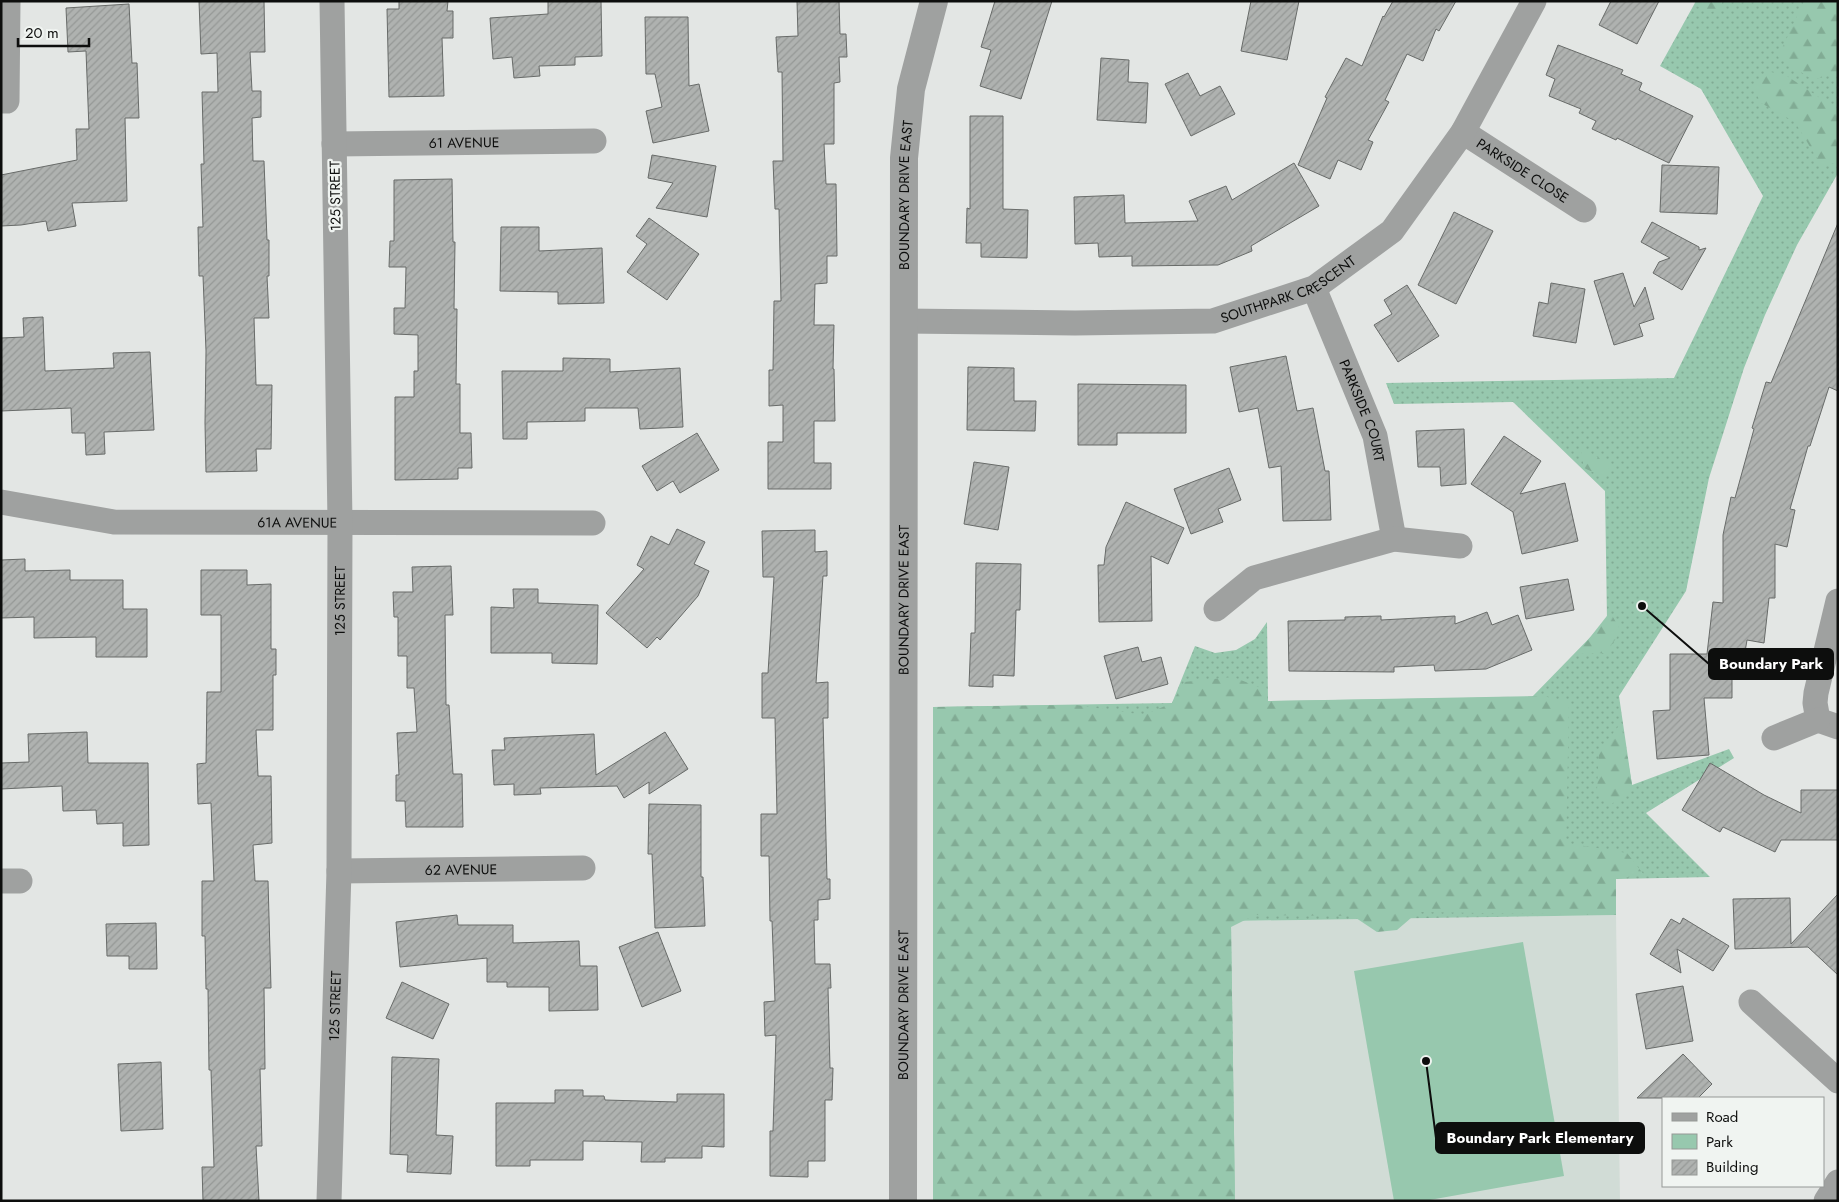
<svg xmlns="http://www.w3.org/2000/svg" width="1839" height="1202" font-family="Jost,sans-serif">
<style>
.built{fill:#d1dcd6}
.green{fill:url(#green-dots)}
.forest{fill:url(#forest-firs)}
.pitch{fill:#97c8ae}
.building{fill:url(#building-hatch);stroke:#686b69}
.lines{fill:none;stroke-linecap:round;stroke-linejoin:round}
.minor{stroke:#9fa1a0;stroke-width:25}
.tertiary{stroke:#9fa1a0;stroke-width:28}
.labels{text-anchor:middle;stroke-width:4.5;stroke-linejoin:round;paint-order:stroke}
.street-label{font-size:14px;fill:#0d0e0d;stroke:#f0f4f1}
.leader{fill:none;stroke:#0d0e0d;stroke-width:2}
.callout-dot{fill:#0d0e0d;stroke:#f0f4f1;stroke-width:2}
.callout{fill:#0d0e0d;stroke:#0d0e0d;stroke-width:2}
.callout-label{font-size:15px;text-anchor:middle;font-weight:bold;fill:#fff}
</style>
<defs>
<pattern id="green-dots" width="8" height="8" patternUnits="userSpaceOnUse" patternTransform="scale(1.25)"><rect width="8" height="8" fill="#97c8ae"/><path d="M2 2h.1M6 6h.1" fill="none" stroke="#81ab94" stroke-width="1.8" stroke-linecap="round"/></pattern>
<pattern id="forest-firs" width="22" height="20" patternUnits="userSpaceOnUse" patternTransform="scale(1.25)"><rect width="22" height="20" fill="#97c8ae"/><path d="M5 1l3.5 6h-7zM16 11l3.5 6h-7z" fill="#81ab94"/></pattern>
<pattern id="building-hatch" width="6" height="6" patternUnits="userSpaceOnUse" patternTransform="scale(1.25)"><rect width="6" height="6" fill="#afb2b0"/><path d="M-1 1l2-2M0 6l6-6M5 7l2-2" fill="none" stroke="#959896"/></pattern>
</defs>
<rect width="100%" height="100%" fill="#e3e6e4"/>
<polygon class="built" points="1616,915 1620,1201 1235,1201 1231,921"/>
<polygon class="green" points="1696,1 1838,1 1838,173 1797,245 1765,315 1744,368 1709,478 1686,591 1619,696 1632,785 1729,749 1734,758 1646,813 1710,877 1616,879 1616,915 1231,921 1235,1201 933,1201 934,707 1172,703 1195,646 1215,653 1236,650 1255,639 1267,622 1268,701 1532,697 1607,620 1605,491 1513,402 1394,404 1386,383 1674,378 1763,196 1701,89 1660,66"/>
<g class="forest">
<polygon points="1699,1 1722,1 1722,9 1710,12 1697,6"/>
<polygon points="1804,1 1838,1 1838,73 1813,80 1778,57"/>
<polygon points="1771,72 1787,76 1838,110 1838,163 1821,165 1795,122 1761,103 1753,87"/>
<polygon points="1581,451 1587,451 1610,465 1606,478 1584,468"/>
<polygon points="1610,612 1621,631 1606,653 1577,654"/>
<polygon points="1233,677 1266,690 1268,701 1543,696 1569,702 1566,843 1627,853 1644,875 1616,879 1616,915 1418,912 1397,930 1377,932 1353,916 1255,915 1231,927 1235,1201 933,1201 933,707 1076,705 1144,715 1172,703 1184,682"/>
<polygon points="1621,723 1633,790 1610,805 1597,791 1599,751"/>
</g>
<polygon class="pitch" points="1523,942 1564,1176 1424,1201 1394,1201 1354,971"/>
<g class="building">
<polygon points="199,1 264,1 265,52 250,52 252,91 261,91 261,117 252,118 253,161 264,161 267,240 269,240 269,276 267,276 269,318 254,318 256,385 272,385 271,449 256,449 257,471 206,472 205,423 206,351 203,276 199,276 198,227 203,227 201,164 204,164 202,92 218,92 217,53 201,54"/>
<polygon points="399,1 448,1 447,11 453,11 453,38 442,38 444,96 389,97 387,9 399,9"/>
<polygon points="548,1 601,1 602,56 575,57 575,65 539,66 540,76 514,78 512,57 493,59 490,18 548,14"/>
<polygon points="797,1 839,1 840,34 846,34 847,57 839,57 840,82 834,83 834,144 824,144 826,184 836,184 837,256 827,256 827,283 815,284 814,325 834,325 833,369 834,369 835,421 814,421 814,463 831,463 831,489 768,489 768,442 783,442 783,405 769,406 769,370 773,370 774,301 781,301 779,209 775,209 773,161 783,161 782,72 778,72 776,37 798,36"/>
<polygon points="995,1 1052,1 1021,99 980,86 991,50 981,47"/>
<polygon points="1251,1 1299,1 1287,60 1241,51"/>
<polygon points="1393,1 1456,1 1439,31 1436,29 1423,61 1407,54 1385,100 1389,102 1368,140 1373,142 1361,170 1338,160 1330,179 1298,165 1327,98 1325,97 1346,58 1362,66 1383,16 1384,17"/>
<polygon points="1611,1 1659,1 1637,44 1599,25"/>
<polygon points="129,4 132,63 137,63 139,118 125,118 127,201 72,203 76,226 48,231 46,221 21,225 1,226 1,175 77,160 76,129 89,129 86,51 68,52 66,8"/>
<polygon points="645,17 688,17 689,86 699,84 709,131 653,143 646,111 662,107 655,74 646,74"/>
<polygon points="1558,45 1623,70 1621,74 1642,83 1639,90 1693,116 1669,163 1617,138 1616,140 1592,129 1596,121 1579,113 1581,109 1549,96 1555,79 1546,75"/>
<polygon points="1101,58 1129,60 1128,82 1148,83 1146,123 1097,120"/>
<polygon points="1188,73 1200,96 1220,86 1235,114 1191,136 1165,84"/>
<polygon points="970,116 1003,116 1003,209 1028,210 1027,258 981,257 981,243 966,243 967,208 970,209"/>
<polygon points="652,155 716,166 707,217 656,208 673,183 648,178"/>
<polygon points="1294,163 1319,206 1251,246 1252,251 1218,265 1132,266 1132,256 1099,257 1098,243 1075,244 1074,197 1124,195 1125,223 1198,221 1189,201 1226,186 1232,200"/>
<polygon points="1662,165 1719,167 1717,214 1660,212"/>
<polygon points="452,179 453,242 455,242 454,309 457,309 456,384 460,384 460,433 471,433 472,468 458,468 458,479 395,480 395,397 414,397 414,371 418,371 418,335 394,334 394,308 405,308 406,267 389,267 390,241 394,241 394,180"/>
<polygon points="1454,212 1493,231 1456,304 1418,285"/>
<polygon points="649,218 699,254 667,300 627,272 647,244 636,236"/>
<polygon points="1652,222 1699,247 1699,250 1706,248 1682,290 1653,273 1659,262 1670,258 1641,242"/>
<polygon points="1838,223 1838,391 1829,387 1810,446 1808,446 1790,509 1795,510 1787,547 1775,544 1775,598 1769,598 1764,643 1747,640 1745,652 1732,650 1732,698 1704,698 1709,755 1657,759 1653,711 1670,710 1670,654 1707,654 1713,602 1723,603 1723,535 1731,497 1735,498 1754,429 1752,428 1766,382 1771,383"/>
<polygon points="501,227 539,227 539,251 602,248 604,303 558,304 558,292 500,291"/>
<polygon points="1623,273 1634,307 1645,287 1654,319 1639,324 1643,336 1614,345 1594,281"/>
<polygon points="1551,283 1585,289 1576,343 1533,336 1539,302 1548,304"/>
<polygon points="1407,285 1439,336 1398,362 1374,325 1392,314 1384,300"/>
<polygon points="43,317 45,371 114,368 113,353 150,352 154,430 104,432 105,454 86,455 85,433 72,433 71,408 1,411 1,338 24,337 23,318"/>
<polygon points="1286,356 1297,411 1313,408 1325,471 1329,471 1331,520 1283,521 1281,466 1269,468 1258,408 1239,412 1230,367"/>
<polygon points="563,358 610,359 610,372 680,368 683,427 640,429 638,408 585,408 585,421 527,422 527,439 503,439 502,371 563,371"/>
<polygon points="968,367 1014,368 1014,401 1036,401 1035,431 967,430"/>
<polygon points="1078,384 1186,385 1186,433 1117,433 1117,445 1078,445"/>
<polygon points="1464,429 1466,484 1441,486 1440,467 1418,467 1416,431"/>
<polygon points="697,433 719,470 680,493 673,481 657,491 642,466"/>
<polygon points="1504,436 1541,461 1520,494 1565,483 1578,541 1522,554 1513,512 1471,484"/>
<polygon points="974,462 1009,467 998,530 964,524"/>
<polygon points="1229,468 1241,500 1218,509 1223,522 1191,534 1174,489"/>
<polygon points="1126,502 1184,528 1168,564 1151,556 1152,621 1099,622 1098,565 1104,565 1106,547"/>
<polygon points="677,529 705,542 694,564 709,571 698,596 660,640 657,637 647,648 606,613 644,569 637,565 651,536 669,545"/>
<polygon points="815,530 815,552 827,551 827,576 823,576 816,683 828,682 828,718 823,718 827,879 830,879 830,899 818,900 818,920 814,920 815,964 830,964 831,988 828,988 830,1068 833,1068 832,1100 825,1100 825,1161 808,1161 808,1177 770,1176 770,1131 773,1131 776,1035 765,1036 764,1002 775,1001 772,921 770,921 769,856 761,856 761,814 777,814 775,718 762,718 762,673 768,673 774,577 763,577 762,531"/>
<polygon points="25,559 25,571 70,570 70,580 123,580 123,609 147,609 147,657 96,657 96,637 34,638 34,617 1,618 1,560"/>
<polygon points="976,563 1021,564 1020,610 1016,610 1014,676 993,675 993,687 969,686 971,633 975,633"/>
<polygon points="451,566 453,615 445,615 446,705 449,705 453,774 462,774 463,827 406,827 405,801 396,801 396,775 399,775 397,733 417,732 414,688 407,688 407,656 398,656 398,617 394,617 393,592 413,592 412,567"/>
<polygon points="201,570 247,570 247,585 271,584 271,649 276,649 276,675 273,675 273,730 256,730 258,776 271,776 272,843 253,845 255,881 268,881 271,988 264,988 265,1069 260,1069 262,1146 256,1146 259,1201 203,1201 202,1167 214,1167 211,1070 209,1070 208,989 206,989 205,936 202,936 202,881 214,881 211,803 198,804 197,764 206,763 207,692 221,692 221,615 201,615"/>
<polygon points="1568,579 1574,610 1526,619 1520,587"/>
<polygon points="513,589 538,589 538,603 598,605 597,664 552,663 552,653 491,653 491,607 514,608"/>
<polygon points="1487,612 1492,625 1518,615 1532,650 1486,669 1435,671 1434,665 1394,667 1394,672 1289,671 1288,621 1345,620 1345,617 1381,616 1381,620 1455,616 1455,624"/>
<polygon points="1138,647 1142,662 1161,657 1168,684 1116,699 1104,656"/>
<polygon points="87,732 88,763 148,763 149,845 123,846 123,823 97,824 96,810 63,811 62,786 1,789 1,763 29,762 28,734"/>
<polygon points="665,732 688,769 649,794 649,782 624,798 617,786 540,788 541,794 514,795 514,784 494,785 492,750 505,750 504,738 594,734 596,775"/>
<polygon points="1710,763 1764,795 1801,813 1801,790 1838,790 1838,840 1781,840 1775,852 1723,827 1720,832 1682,810"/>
<polygon points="649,804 701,805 701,877 703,877 705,926 655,928 652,854 648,854"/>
<polygon points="1838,894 1838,975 1808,947 1735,949 1733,899 1790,898 1791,944"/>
<polygon points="457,915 458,925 513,925 513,943 579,941 580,966 597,966 598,1010 549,1011 549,987 507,987 507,982 487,982 487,958 400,967 396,922"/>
<polygon points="1683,918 1729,946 1713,971 1677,949 1681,973 1650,954 1671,919 1680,924"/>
<polygon points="156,923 157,969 129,969 129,956 107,956 106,924"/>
<polygon points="658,932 681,991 642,1007 619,947"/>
<polygon points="402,982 449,1004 433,1039 386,1018"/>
<polygon points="1683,986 1693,1041 1646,1049 1636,994"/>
<polygon points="1683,1054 1712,1084 1698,1098 1637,1098"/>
<polygon points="392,1057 439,1059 436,1135 453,1136 451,1174 407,1172 408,1155 390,1154"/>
<polygon points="161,1062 163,1129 121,1131 118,1064"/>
<polygon points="555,1090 583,1090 583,1096 604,1096 605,1100 677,1102 677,1094 724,1094 724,1147 702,1146 702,1158 665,1158 665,1162 641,1162 642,1142 583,1141 583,1160 530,1160 530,1166 496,1166 496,1103 555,1103"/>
</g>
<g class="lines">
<g class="minor">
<polyline points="1,101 7,101 8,1"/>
<path id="s1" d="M1463 132 1584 210"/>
<path id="s2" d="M334 144 594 141"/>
<path id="s3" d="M1314 288 1375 436 1394 539"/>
<path id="s4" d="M903 321 1075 323 1213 321 1314 288 1392 231 1463 132 1534 1"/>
<path id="s5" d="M1 502 114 522 593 523"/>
<polyline points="1838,601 1816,693 1815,703 1818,720 1838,727"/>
<polyline points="1216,609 1254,578 1394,539 1460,546"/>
<polyline points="1774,738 1818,720"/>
<path id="s6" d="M339 871 583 868"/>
<polyline points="1,881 20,881"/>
<polyline points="1751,1002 1838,1081"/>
<path id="s7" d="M329 1201 339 871 340 522 332 1"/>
<polyline points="1826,1201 1838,1182"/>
</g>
<path class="tertiary" id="s8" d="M903 1201 904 158 911 89 934 1"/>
</g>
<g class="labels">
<g class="street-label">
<text dy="5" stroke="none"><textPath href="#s2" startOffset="130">61 AVENUE</textPath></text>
<text dy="5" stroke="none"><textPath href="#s1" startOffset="71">PARKSIDE CLOSE</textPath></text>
<text dy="5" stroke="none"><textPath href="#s8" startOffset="1006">BOUNDARY DRIVE EAST</textPath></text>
<text transform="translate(335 196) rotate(-91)" y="5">125 STREET</text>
<text dy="5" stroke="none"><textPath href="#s4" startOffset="392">SOUTHPARK CRESCENT</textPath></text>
<text dy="5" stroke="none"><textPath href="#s3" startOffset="132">PARKSIDE COURT</textPath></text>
<text dy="5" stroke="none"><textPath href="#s5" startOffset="298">61A AVENUE</textPath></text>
<text dy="5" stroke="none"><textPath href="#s8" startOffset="601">BOUNDARY DRIVE EAST</textPath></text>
<text dy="5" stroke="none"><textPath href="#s7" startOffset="600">125 STREET</textPath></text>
<text dy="5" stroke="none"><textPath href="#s6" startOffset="122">62 AVENUE</textPath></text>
<text dy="5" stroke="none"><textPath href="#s8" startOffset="196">BOUNDARY DRIVE EAST</textPath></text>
<text dy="5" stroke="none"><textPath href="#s7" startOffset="195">125 STREET</textPath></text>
</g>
</g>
<path class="leader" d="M1642 606L1709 664M1426 1061L1436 1138"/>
<g class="callout-dot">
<circle cx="1642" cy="606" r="5"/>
<circle cx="1426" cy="1061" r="5"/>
</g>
<g class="callout">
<rect x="1709" y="649" width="124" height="30" rx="5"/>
<rect x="1436" y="1123" width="208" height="30" rx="5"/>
</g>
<g class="callout-label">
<text x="1771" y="669">Boundary Park</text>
<text x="1540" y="1143">Boundary Park Elementary</text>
</g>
<rect width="1839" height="1202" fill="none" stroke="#0d0e0d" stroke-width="5"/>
<rect x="1662" y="1097" width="162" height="90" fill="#f0f4f1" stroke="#959896"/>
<rect x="1672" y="1113" width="25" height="8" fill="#9fa1a0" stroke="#959896"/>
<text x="1706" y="1122" font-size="15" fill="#0d0e0d">Road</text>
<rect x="1672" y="1134" width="25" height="15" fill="#97c8ae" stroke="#959896"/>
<text x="1706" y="1147" font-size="15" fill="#0d0e0d">Park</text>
<rect x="1672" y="1160" width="25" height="15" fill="url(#building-hatch)" stroke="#959896"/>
<text x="1706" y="1172" font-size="15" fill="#0d0e0d">Building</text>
<path d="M18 38v8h71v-8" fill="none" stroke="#0d0e0d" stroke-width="2.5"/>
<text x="25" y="38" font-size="15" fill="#0d0e0d" stroke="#f0f4f1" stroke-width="4" paint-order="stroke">20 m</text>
</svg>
